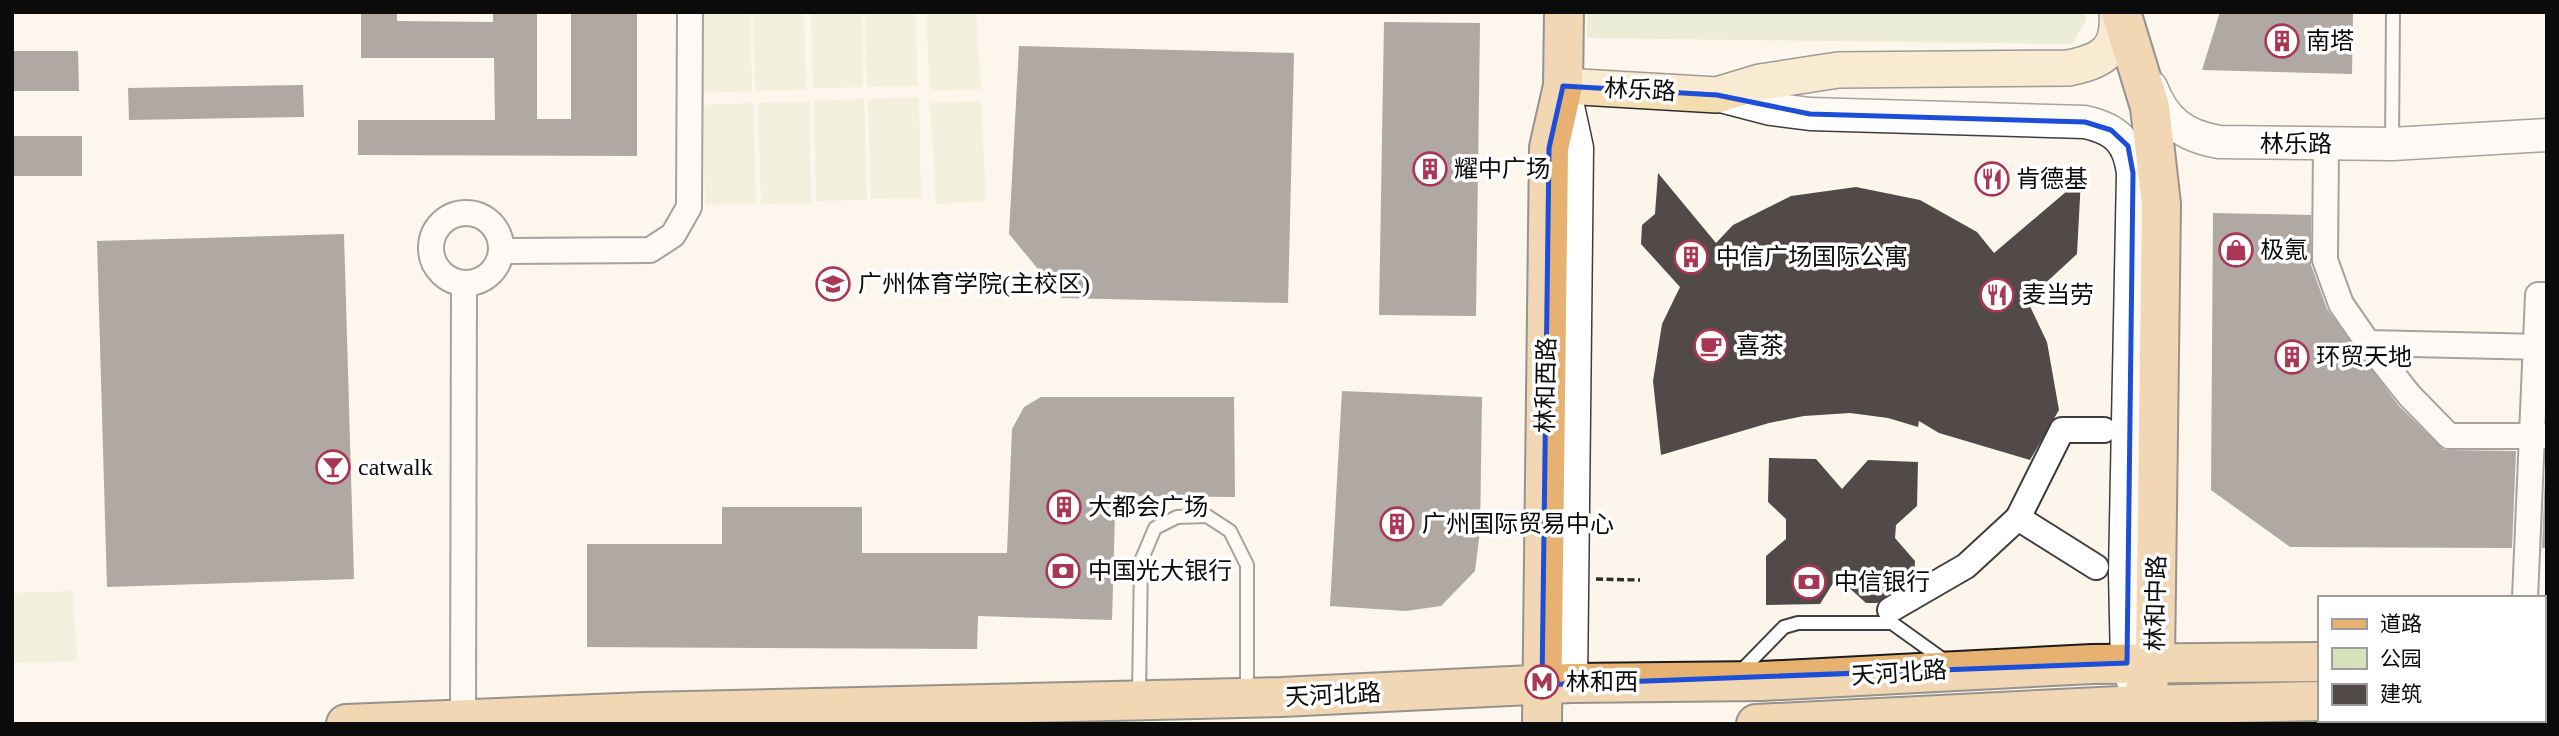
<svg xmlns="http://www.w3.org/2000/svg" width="2559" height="736" font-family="'Times New Roman','Noto Sans SC',serif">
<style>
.green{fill:#d7e2ba}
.pitch{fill:#e6eaca}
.building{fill:#524a49}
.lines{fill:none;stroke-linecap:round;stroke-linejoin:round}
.service-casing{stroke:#3e3e3e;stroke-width:16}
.minor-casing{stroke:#3e3e3e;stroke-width:28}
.tertiary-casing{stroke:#3e3e3e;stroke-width:35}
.secondary-casing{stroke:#2d2d2d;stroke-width:38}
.primary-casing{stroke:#1c1c1c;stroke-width:42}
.path{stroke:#2d2d2d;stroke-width:3.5;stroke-dasharray:7 3.5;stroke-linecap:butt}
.service{stroke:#fff;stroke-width:12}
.minor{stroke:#fff;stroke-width:24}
.tertiary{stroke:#fff;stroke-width:32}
.secondary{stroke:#f4ddaf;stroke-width:35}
.primary{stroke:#e6b171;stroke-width:38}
.marked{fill:none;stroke:#1d4ed8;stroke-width:5;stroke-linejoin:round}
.labels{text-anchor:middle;stroke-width:7;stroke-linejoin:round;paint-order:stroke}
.poi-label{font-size:24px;fill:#0b0b0b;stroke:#fff;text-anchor:start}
.street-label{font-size:24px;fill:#0b0b0b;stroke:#fff}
</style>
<rect width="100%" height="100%" fill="#fcf5ec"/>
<polygon class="green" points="1587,12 2084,12 2087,19 2072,44 1587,38"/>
<g class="pitch">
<polygon points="699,12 750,12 752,91 701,93"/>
<polygon points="753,12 804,12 806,90 755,91"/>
<polygon points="811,12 862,12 863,87 813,88"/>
<polygon points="865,12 916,12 917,86 867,87"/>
<polygon points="926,12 976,12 981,89 930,91"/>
<polygon points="919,97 921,198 871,199 868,99"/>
<polygon points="864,99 867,200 816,201 814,101"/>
<polygon points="981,101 986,201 936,204 930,103"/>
<polygon points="809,102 811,203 761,204 758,103"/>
<polygon points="753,103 756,204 705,205 703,105"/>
<polygon points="73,591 77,661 12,663 12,593"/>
</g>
<g class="building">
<polygon points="361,12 397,12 397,21 493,22 493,12 537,12 537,119 571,119 571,12 637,12 637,156 358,155 358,120 495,120 494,58 361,58"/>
<polygon points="2220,12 2353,12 2352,74 2202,70"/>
<polygon points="1384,22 1480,23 1476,316 1379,315"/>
<polygon points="1019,46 1294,53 1288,303 1062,298 1009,234"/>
<polygon points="12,51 78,51 79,91 12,91"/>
<polygon points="303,85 304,117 129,120 128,88"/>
<rect x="12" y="136" width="70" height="40"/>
<polygon points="1658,173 1716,243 1733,225 1791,196 1856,187 1920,200 1977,232 1994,253 2081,179 2077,254 2027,300 2047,342 2059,410 2030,460 1939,433 1919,421 1918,427 1888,418 1850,413 1804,416 1769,423 1661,455 1653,381 1662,324 1680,287 1641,244 1642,225 1655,214"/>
<polygon points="2213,213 2311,215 2311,265 2327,309 2398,405 2444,450 2516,451 2512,548 2290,547 2211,490"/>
<polygon points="344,234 354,579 107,587 97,241"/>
<polygon points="1342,391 1482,397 1480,531 1475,571 1441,606 1406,611 1330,606"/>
<polygon points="1041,397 1234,397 1235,497 1140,496 1122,502 1115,515 1112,620 978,616 977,649 587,647 587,544 722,544 722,507 862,507 862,553 1007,553 1012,429 1024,407"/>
<polygon points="2547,451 2547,548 2542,548 2546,451"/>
<polygon points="1769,458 1816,459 1842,489 1868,460 1918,462 1917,506 1896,525 1895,538 1915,561 1914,579 1877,603 1866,603 1837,577 1820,604 1766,605 1766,556 1786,539 1786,519 1768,502"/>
</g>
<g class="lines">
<defs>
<g id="service">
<polyline points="2392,144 2393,12"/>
<polyline points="1740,672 1784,627 1798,623 1892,623 1945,661"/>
<polyline points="1139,695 1141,561 1155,528 1177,517 1207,516 1230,531 1247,565 1247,694"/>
</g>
<g id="minor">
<polyline points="2326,145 2325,260 2341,304 2368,343 2547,347"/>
<circle cx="466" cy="248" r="35"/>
<polyline points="501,251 650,250 673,235 689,207 690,12"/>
<polyline points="2368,343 2409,395 2449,436 2545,436"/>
<polyline points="2018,518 2062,430 2104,430"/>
<polyline points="2525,598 2538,295 2547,295"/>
<polyline points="1890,610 1966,566 2018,518 2096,567"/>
<polyline points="463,719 464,283"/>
<polyline points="2519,724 2519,720"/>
</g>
<g id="tertiary">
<path d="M2151 87C2164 121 2184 136 2219 142L2392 144 2547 135"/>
<polyline points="1564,88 1577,148 1571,683"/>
<path d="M1717 95 1771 109 1810 114 2085 122C2116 129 2129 141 2133 173L2125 573 2127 663 2135 687"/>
</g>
<path id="secondary" d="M1563 86 1717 95 1760 82 1838 70 2068 68C2103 61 2120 51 2117 12"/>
<g id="primary">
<polyline points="2121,12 2150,107 2161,204 2155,662 2140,705"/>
<polyline points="2543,653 2547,653"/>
<polyline points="2543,694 2547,694"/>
<polyline points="346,724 644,712 1281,697 1571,683 1762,681 2092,664 2319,662"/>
<polyline points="1542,724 1549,148 1563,86 1564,12"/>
<polyline points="1756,724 2140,705 2319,701"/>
</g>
</defs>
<use href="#service" class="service-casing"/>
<use href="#minor" class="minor-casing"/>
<use href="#tertiary" class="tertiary-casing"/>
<use href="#secondary" class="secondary-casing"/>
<use href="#primary" class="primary-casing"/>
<polyline class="path" points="1596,579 1640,580"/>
<use href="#service" class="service"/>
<use href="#minor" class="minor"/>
<use href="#tertiary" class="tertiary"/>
<use href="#secondary" class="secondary"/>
<use href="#primary" class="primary"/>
</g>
<path d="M0 0H2559V736H0ZM1563 86 1717 95 1810 114 2085 122 2111 130 2128 146 2133 173 2127 663 1542 685 1549 148Z" fill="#fcf5ec" fill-opacity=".55" fill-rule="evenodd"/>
<path class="marked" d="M1563 86 1717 95 1810 114 2085 122 2111 130 2128 146 2133 173 2127 663 1542 685 1549 148Z"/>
<defs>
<symbol id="building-ring" viewBox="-11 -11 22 22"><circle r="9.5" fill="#fff" stroke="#a83654" stroke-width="1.5"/><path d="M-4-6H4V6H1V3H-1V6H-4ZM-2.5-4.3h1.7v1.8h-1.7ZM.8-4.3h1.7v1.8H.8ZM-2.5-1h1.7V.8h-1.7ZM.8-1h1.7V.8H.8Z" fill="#a83654"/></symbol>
<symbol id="restaurant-ring" viewBox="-11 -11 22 22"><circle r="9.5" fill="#fff" stroke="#a83654" stroke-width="1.5"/><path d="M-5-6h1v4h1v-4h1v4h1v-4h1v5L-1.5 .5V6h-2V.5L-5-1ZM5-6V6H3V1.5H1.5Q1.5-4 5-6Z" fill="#a83654"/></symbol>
<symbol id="shop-ring" viewBox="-11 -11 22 22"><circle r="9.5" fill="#fff" stroke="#a83654" stroke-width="1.5"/><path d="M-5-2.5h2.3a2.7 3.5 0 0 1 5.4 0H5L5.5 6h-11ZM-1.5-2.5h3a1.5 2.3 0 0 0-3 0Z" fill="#a83654"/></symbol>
<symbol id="university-ring" viewBox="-11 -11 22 22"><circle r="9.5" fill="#fff" stroke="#a83654" stroke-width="1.5"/><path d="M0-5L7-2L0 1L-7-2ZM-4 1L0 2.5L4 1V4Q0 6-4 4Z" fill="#a83654"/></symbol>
<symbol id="cafe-ring" viewBox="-11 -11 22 22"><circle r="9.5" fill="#fff" stroke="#a83654" stroke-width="1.5"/><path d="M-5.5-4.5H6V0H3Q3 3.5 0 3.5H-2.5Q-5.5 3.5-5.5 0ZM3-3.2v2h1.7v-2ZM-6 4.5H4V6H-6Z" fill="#a83654"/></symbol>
<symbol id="bar-ring" viewBox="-11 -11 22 22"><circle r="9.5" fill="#fff" stroke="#a83654" stroke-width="1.5"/><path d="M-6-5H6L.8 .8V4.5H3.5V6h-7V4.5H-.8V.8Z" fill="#a83654"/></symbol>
<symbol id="bank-ring" viewBox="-11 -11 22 22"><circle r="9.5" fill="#fff" stroke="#a83654" stroke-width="1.5"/><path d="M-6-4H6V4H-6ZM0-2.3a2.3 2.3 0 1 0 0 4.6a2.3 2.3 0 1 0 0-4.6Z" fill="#a83654"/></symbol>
<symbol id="metro-ring" viewBox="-11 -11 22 22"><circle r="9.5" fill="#fff" stroke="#a83654" stroke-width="1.5"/><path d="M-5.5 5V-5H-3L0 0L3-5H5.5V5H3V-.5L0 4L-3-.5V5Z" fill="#a83654"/></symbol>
</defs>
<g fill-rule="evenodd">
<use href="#building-ring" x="2263" y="22" width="38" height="38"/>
<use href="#building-ring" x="1411" y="150" width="38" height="38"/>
<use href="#restaurant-ring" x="1973" y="160" width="38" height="38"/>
<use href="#shop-ring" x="2217" y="231" width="38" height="38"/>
<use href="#building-ring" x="1672" y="238" width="38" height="38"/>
<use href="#university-ring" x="814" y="265" width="38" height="38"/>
<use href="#restaurant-ring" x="1978" y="276" width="38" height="38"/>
<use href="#cafe-ring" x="1692" y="327" width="38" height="38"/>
<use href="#building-ring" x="2273" y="338" width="38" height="38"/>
<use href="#bar-ring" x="314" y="448" width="38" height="38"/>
<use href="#building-ring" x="1045" y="488" width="38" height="38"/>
<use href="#building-ring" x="1378" y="505" width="38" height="38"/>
<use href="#bank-ring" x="1044" y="552" width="38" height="38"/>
<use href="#bank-ring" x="1790" y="563" width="38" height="38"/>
<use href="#metro-ring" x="1523" y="663" width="38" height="38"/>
</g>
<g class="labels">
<g class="poi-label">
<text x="2306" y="49">南塔</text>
<text x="1454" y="177">耀中广场</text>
<text x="2016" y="187">肯德基</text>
<text x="2260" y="258">极氪</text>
<text x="1716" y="265">中信广场国际公寓</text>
<text x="858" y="292">广州体育学院(主校区)</text>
<text x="2022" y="303">麦当劳</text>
<text x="1736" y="354">喜茶</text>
<text x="2316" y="365">环贸天地</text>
<text x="358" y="475">catwalk</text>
<text x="1088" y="515">大都会广场</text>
<text x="1422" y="532">广州国际贸易中心</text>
<text x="1088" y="579">中国光大银行</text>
<text x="1834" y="590">中信银行</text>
<text x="1566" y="690">林和西</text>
</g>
<g class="street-label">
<text transform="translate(1640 90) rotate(3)" y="8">林乐路</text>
<text x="2296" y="152">林乐路</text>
<text transform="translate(1546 385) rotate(-89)" y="8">林和西路</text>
<text transform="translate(2156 603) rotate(-89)" y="8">林和中路</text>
<text transform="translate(1899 673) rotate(-4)" y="8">天河北路</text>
<text transform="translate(1333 695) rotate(-3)" y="8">天河北路</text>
</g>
</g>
<rect width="2559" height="736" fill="none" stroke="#0b0b0b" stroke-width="28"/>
<rect x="2318" y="596" width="228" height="126" fill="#ffffff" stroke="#9d9d9d" stroke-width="2"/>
<rect x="2332" y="619" width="35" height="10" fill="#e6b171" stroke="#9d9d9d" stroke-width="2"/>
<text x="2380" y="631" font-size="21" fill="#0b0b0b">道路</text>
<rect x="2332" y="648" width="35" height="21" fill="#d7e2ba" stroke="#9d9d9d" stroke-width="2"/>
<text x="2380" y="666" font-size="21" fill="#0b0b0b">公园</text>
<rect x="2332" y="684" width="35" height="21" fill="#524a49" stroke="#9d9d9d" stroke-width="2"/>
<text x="2380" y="701" font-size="21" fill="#0b0b0b">建筑</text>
</svg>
